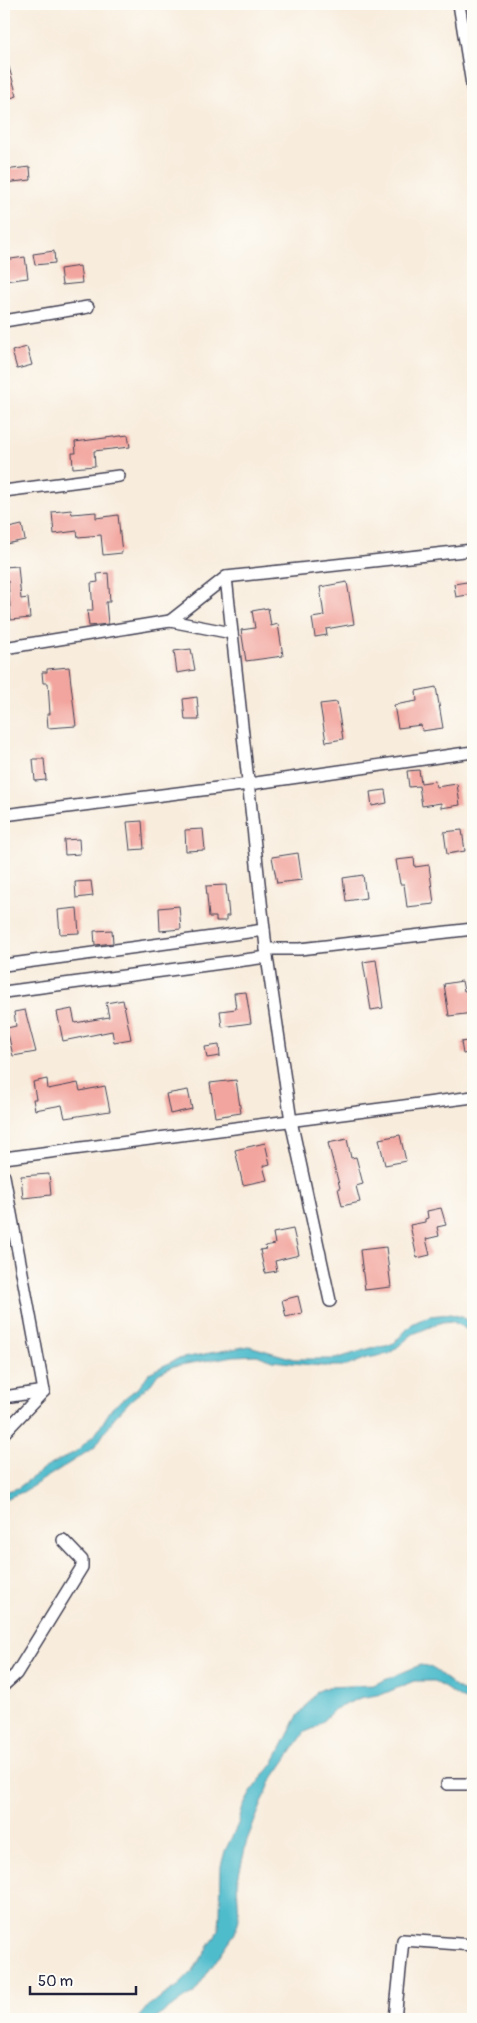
<svg xmlns="http://www.w3.org/2000/svg" width="477" height="2023" font-family="Pangolin,sans-serif">
<style>
.water{fill:#50bccc;stroke:#396f84}
.building{fill:#f2a59e}
.lines{fill:none;stroke-linecap:round;stroke-linejoin:round}
.street-casing{stroke:#424053;stroke-width:14}
.street{stroke:#fff;stroke-width:11}
</style>
<rect width="100%" height="100%" fill="#fdfcf7"/>
<filter id="ink" filterUnits="userSpaceOnUse"><feTurbulence type="fractalNoise" baseFrequency=".02" numOctaves="2"/><feDisplacementMap in="SourceGraphic" scale="10" xChannelSelector="R" yChannelSelector="G"/><feConvolveMatrix kernelMatrix="1 2 1 2 8 2 1 2 1" color-interpolation-filters="sRGB"/></filter>
<filter id="wash" filterUnits="userSpaceOnUse"><feTurbulence type="fractalNoise" baseFrequency=".0096" numOctaves="4" result="noise"/><feDisplacementMap in="SourceGraphic" scale="20" xChannelSelector="R" yChannelSelector="G"/><feGaussianBlur stdDeviation="1.12" result="paint"/><feColorMatrix in="noise" values="0 0 0 0 0 0 0 0 0 0 0 0 0 0 0 0 0 1.4 0 .05"/><feComposite in="paint" operator="in"/></filter>
<g filter="url(#wash)">
<rect width="100%" height="100%" fill="#f8ecdc"/>
<g class="water">
<polygon points="450,1314 462,1317 473,1324 473,1333 452,1321 442,1322 413,1334 389,1354 367,1358 347,1366 322,1366 272,1361 257,1355 234,1356 174,1366 158,1374 151,1384 132,1399 114,1418 95,1447 23,1492 4,1499 4,1492 18,1488 45,1468 77,1451 97,1432 112,1408 140,1386 149,1373 177,1359 249,1346 294,1359 335,1359 371,1348 386,1346 394,1343 412,1324 429,1316"/>
<path d="M420 1665C439 1666 446 1683 461 1690 465 1692 469 1693 473 1694V1702L462 1699 434 1681H414L383 1694 360 1698 335 1709 315 1728 305 1732 271 1781 247 1840 237 1883 239 1919 235 1933 193 1994 165 2011 156 2019H137L149 2005 178 1986 192 1972 215 1937 219 1927 220 1915 221 1866 225 1851 238 1824 243 1806 255 1786 273 1764 297 1717 318 1691 328 1687 373 1685Z"/>
</g>
<g id="blocks">
<g class="building">
<polygon points="7,60 17,96 4,100 4,61"/>
<polygon points="30,167 31,180 4,183 4,170"/>
<polygon points="54,251 55,263 35,265 33,254"/>
<polygon points="25,257 28,278 4,281 4,260"/>
<polygon points="80,266 82,283 62,285 60,269"/>
<polygon points="27,347 32,365 17,369 12,351"/>
<polygon points="128,435 130,447 94,451 95,466 73,468 72,453 76,453 75,442"/>
<polygon points="71,510 72,514 96,512 96,518 118,515 122,553 103,555 101,535 78,537 77,531 54,534 52,512"/>
<polygon points="22,525 25,540 6,544 4,529"/>
<polygon points="18,566 21,599 28,598 30,618 11,620 8,581 4,581 4,567"/>
<polygon points="108,573 110,602 106,602 108,624 89,626 87,611 93,611 91,583 98,582 97,574"/>
<polygon points="473,581 473,594 456,597 454,584"/>
<polygon points="347,582 354,624 326,629 327,635 315,637 312,618 324,616 320,587"/>
<polygon points="268,608 271,626 278,624 283,656 246,661 241,630 255,628 252,611"/>
<polygon points="191,649 195,670 177,673 174,651"/>
<polygon points="69,667 76,726 48,728 47,714 50,714 48,683 43,683 42,672 47,672 47,669"/>
<polygon points="436,687 443,728 422,731 421,725 398,728 394,705 417,701 416,691"/>
<polygon points="197,697 199,720 185,720 183,699"/>
<polygon points="337,702 343,739 326,742 320,704"/>
<polygon points="33,759 44,759 46,780 35,781"/>
<polygon points="419,770 421,783 435,781 436,787 457,784 460,805 441,808 441,803 422,806 419,786 409,787 407,771"/>
<polygon points="385,790 387,803 372,806 370,792"/>
<polygon points="142,821 144,849 130,850 127,822"/>
<polygon points="203,829 205,850 186,851 185,830"/>
<polygon points="462,830 465,851 447,854 444,832"/>
<polygon points="79,839 80,854 65,855 64,840"/>
<polygon points="298,853 302,880 277,883 272,857"/>
<polygon points="414,858 415,867 429,865 434,904 407,907 404,884 400,884 396,860"/>
<polygon points="363,875 366,898 346,901 343,878"/>
<polygon points="91,881 93,896 76,898 75,882"/>
<polygon points="226,885 229,916 226,916 226,921 216,921 216,917 209,917 206,886"/>
<polygon points="179,906 181,929 160,931 159,908"/>
<polygon points="77,908 79,933 60,934 58,910"/>
<polygon points="112,930 113,943 95,945 94,931"/>
<polygon points="376,960 383,1008 371,1010 363,962"/>
<polygon points="462,981 464,991 473,989 473,1013 449,1016 444,984"/>
<polygon points="246,992 251,1023 222,1027 220,1011 236,1009 234,993"/>
<polygon points="123,1000 131,1039 114,1042 112,1031 63,1041 57,1012 72,1009 75,1023 109,1017 106,1003"/>
<polygon points="25,1010 36,1052 13,1056 7,1028 16,1026 14,1012"/>
<polygon points="473,1040 473,1052 463,1054 461,1042"/>
<polygon points="219,1045 220,1056 207,1058 205,1047"/>
<polygon points="47,1079 48,1089 78,1083 80,1091 105,1086 110,1111 65,1118 62,1105 35,1110 33,1099 36,1099 33,1082"/>
<polygon points="236,1080 241,1113 215,1117 210,1083"/>
<polygon points="188,1090 192,1109 170,1114 166,1094"/>
<polygon points="400,1135 406,1161 385,1165 379,1139"/>
<polygon points="347,1139 351,1158 356,1157 363,1184 356,1186 360,1202 342,1206 338,1188 340,1188 328,1143"/>
<polygon points="265,1143 270,1164 263,1166 267,1180 243,1185 235,1150"/>
<polygon points="49,1174 51,1195 23,1198 21,1176"/>
<polygon points="441,1208 446,1225 437,1227 439,1236 426,1239 430,1255 417,1258 410,1225 425,1222 425,1219 428,1218 427,1211"/>
<polygon points="293,1229 299,1255 275,1261 277,1271 265,1273 260,1250 266,1249 265,1246 275,1244 273,1233"/>
<polygon points="386,1247 391,1287 365,1290 360,1250"/>
<polygon points="298,1296 302,1313 286,1317 282,1300"/>
</g>
</g>
</g>
<g filter="url(#ink)">
<use href="#blocks" fill-opacity="0" stroke="#424053" stroke-width="1"/>
<g class="lines">
<defs>
<g id="street">
<polyline points="459,4 473,91"/>
<polyline points="4,321 88,307"/>
<polyline points="4,491 119,476"/>
<polyline points="226,577 473,550"/>
<polyline points="170,621 226,577 267,957 291,1121 330,1301"/>
<polyline points="4,648 170,621 232,633"/>
<polyline points="4,815 249,784 473,752"/>
<polyline points="266,949 300,949 473,929"/>
<polyline points="4,965 264,930"/>
<polyline points="4,992 267,957"/>
<polyline points="4,1158 473,1097"/>
<polyline points="4,1176 44,1391 4,1433"/>
<polyline points="4,1397 44,1391"/>
<polyline points="4,1685 16,1674 82,1567 82,1560 63,1540"/>
<polyline points="447,1784 473,1784"/>
<polyline points="395,2019 403,1940 473,1945"/>
</g>
</defs>
<use href="#street" class="street-casing"/>
<use href="#street" class="street"/>
</g>
</g>
<rect width="477" height="2023" fill="none" stroke="#fdfcf7" stroke-width="20"/>
<path d="M30 1986v8h106v-8" fill="none" stroke="#22223b" stroke-width="2.5"/>
<text x="38" y="1986" font-size="15" fill="#22223b" stroke="#fdfcf7" stroke-width="4" paint-order="stroke">50 m</text>
</svg>
